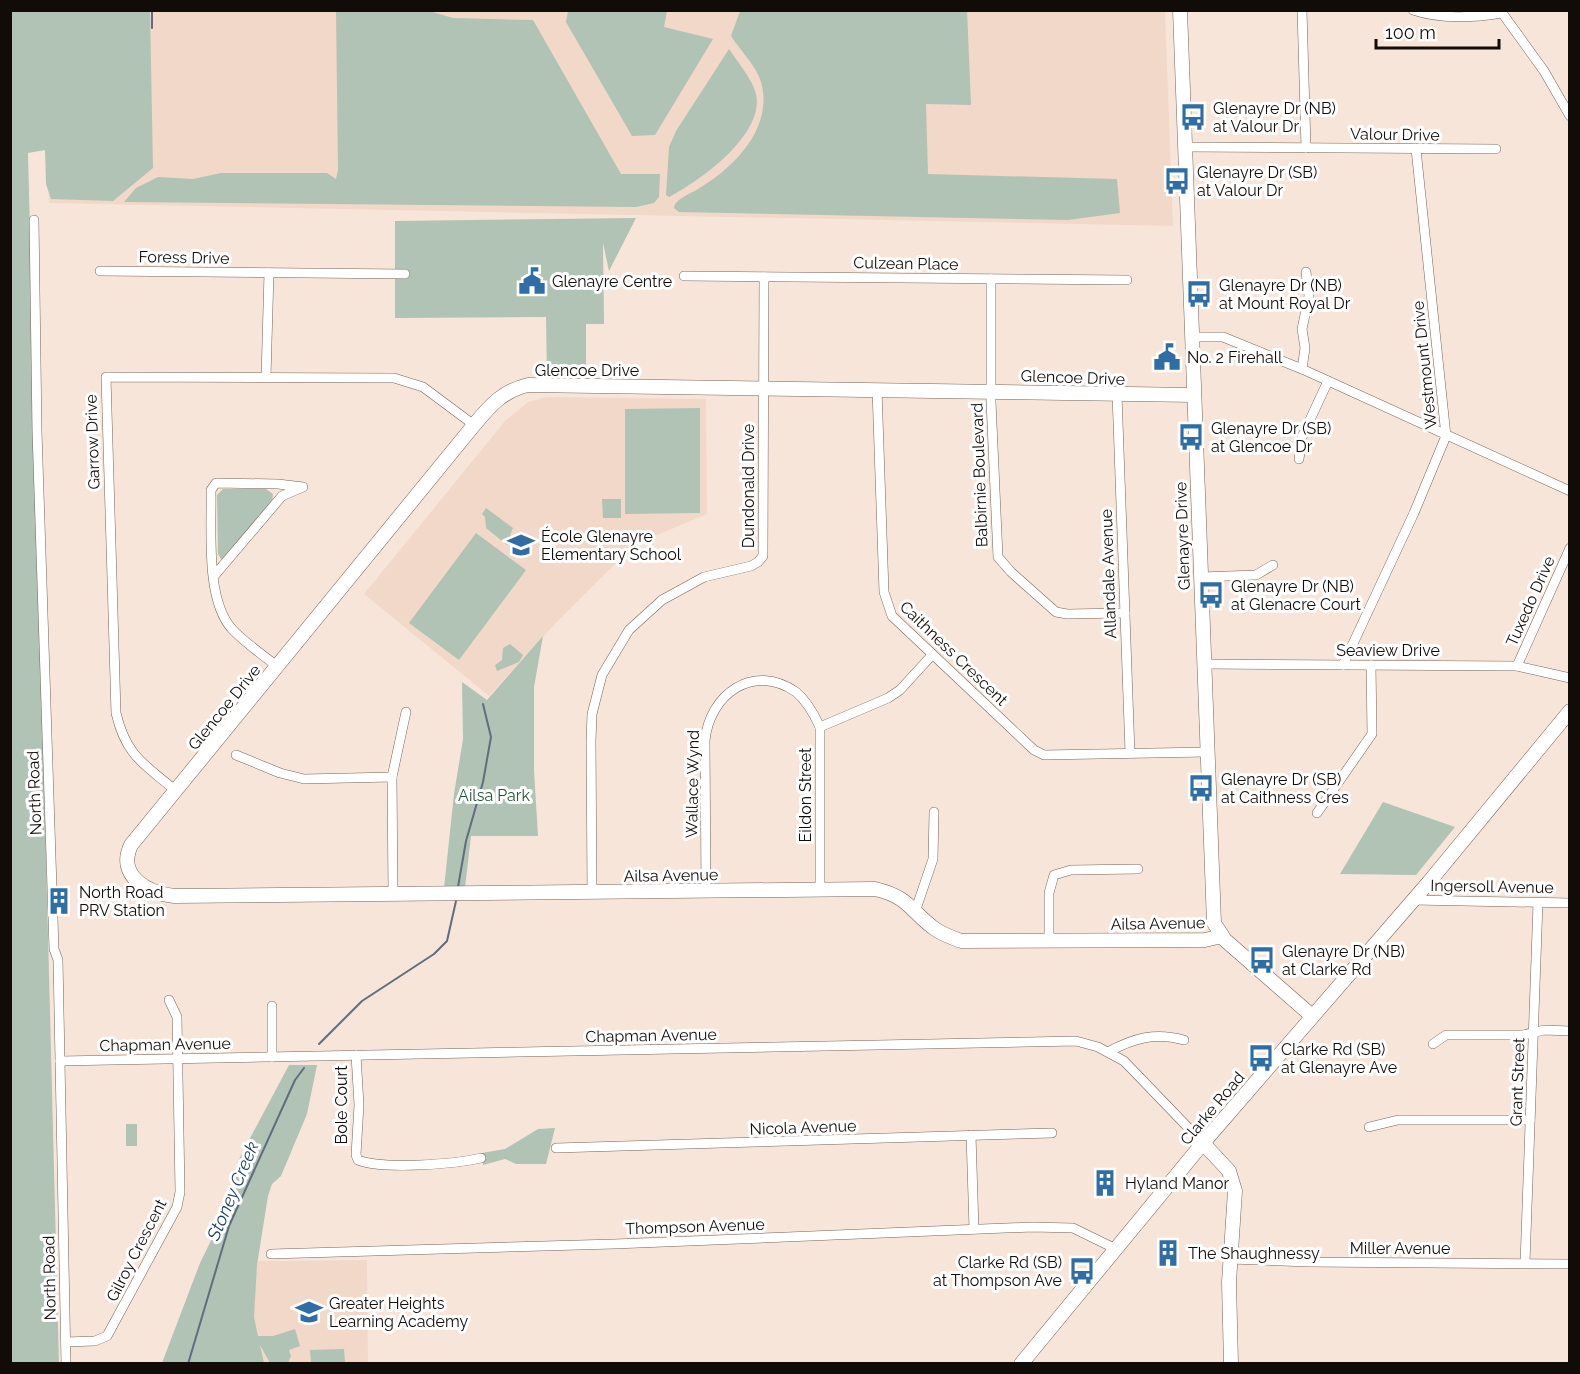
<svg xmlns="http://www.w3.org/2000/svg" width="1580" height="1374" font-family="Raleway,sans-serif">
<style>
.built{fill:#f2d8c9}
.green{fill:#b0c3b4}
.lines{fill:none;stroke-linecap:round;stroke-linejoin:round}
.stream{stroke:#5f6d7f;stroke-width:2}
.street-casing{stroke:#74645a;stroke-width:10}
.secondary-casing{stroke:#74645a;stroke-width:15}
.street{stroke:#fff;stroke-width:9}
.secondary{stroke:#fff;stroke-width:14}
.labels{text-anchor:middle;stroke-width:6;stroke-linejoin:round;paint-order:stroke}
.poi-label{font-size:16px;fill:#120c08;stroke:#fff;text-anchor:start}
.street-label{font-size:16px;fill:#120c08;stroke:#fff}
.park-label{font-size:16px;fill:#235534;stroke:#fff}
.water-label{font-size:18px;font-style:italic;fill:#1d3f66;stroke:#fff}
</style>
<rect width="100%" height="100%" fill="#f8e5da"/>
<g class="built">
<polygon points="40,11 1165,11 1173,226 49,203"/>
<polygon points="547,397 706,399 707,514 650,538 627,552 555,624 489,696 364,594 505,421 528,402"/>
<polygon points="367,1260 368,1363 251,1363 249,1261"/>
</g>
<g class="green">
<path d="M967 10 971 105 926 104 928 174 1117 179 1120 213 1068 220 679 212 674 208C675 199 690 194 698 189 734 168 774 128 761 82 757 67 740 50 731 36L740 11Z"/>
<polygon points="10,11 150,11 153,168 113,201 51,199 46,184 45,150 28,153 59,1364 10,1363"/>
<polygon points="336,11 429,11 453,18 533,20 621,174 660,174 659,197 654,203 636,207 124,202 136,188 158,177 193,179 221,173 327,173 336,179 338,170"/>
<polygon points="568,11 667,11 664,27 713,39 655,135 632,136 566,22"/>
<path d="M729 49C737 61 748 74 754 88 772 130 700 181 669 197L666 195 669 147 676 131Z"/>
<polygon points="636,218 609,271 603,243 604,324 586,324 586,377 547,377 546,317 395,318 395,221"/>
<polygon points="700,408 700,513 625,514 625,409"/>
<polygon points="223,489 266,489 273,494 272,504 226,558 221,559 218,554 217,495"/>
<polygon points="602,499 621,499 621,518 603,518"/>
<polygon points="486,508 513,528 510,535 514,539 507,545 486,528 485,517 482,514"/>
<polygon points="476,533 526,570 459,660 409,623"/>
<polygon points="543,636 534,687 534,770 538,836 471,836 465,888 444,888 454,794 463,739 462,682 487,700"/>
<polygon points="510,644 523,655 519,662 497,671 495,665 502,660 503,648"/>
<polygon points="1383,802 1455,827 1416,875 1340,874"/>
<polygon points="289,1065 317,1065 307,1114 281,1176 272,1184 268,1196 257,1265 254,1317 258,1336 273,1336 295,1329 300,1346 289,1350 291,1356 288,1363 270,1363 260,1345 264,1363 162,1363 200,1263 226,1210 240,1157"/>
<rect x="126" y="1124" width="11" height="22"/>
<polygon points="555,1128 546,1164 516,1164 505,1159 483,1165 482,1153 505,1149 538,1129"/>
<polygon points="344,1349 345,1363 311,1363 310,1350"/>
</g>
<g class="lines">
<g class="stream">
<polyline points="152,10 152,28"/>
<polyline points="458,887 466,841 483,782 491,737 483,704"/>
<polyline points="319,1044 362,1001 434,954 447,941 456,901"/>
<polyline points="188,1364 229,1226 295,1080 304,1068"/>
</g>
<defs>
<g id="street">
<polyline points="1302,10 1306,148"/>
<path d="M1413 10C1439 19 1474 18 1501 13"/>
<polyline points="1500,10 1544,71 1570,116"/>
<polyline points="1185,147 1496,149"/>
<polyline points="34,220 37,431 54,949 58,960 66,1364"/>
<polyline points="100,271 405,274"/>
<polyline points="684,276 1127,280"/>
<polyline points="991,279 991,401 998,557 1011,572 1056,612 1067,614 1125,613"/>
<polyline points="1192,337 1223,337 1302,369 1570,491"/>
<polyline points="1302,369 1305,348 1302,329 1309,296 1306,272"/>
<polyline points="266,377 269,273"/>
<polyline points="877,389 884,592 892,616 1034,750 1044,755 1207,752"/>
<polyline points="1117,394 1130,753"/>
<polyline points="1299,459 1302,437 1328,381"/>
<path d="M214 576 282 496 303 487 278 484 216 483 211 490C212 529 205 599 232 629 245 643 263 655 278 667"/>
<polyline points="1201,577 1256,575 1273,565"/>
<polyline points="1204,664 1517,666 1570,678"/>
<polyline points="1343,665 1414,513 1446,436 1416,149"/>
<polyline points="1517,666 1570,548"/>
<polyline points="236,755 280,773 304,779 392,777"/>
<path d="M176 791C144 764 126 756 116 713L106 377 394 378 423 387 474 425"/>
<polyline points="1317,813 1372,734 1371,665"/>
<polyline points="820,890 820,727 888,698 900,690 932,655"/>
<path d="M706 891 705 741C709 695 753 662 796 692 807 701 814 714 820 727"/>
<polyline points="592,892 591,741 592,714 602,675 629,630 662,600 704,577 751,566 758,562 763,556 764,277"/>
<polyline points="393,894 392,777 406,712"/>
<polyline points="1413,900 1570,903"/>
<polyline points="916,909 933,859 934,812"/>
<polyline points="1049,942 1049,893 1054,875 1071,870 1138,869"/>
<polyline points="272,1006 272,1057"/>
<polyline points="1433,1044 1446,1035 1523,1035 1544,1030 1570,1031"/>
<path d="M1108 1052C1134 1038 1155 1032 1184 1040"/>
<path d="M356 1055 359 1105 356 1155 358 1160C383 1170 455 1164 481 1158"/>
<polyline points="60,1061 1076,1041 1098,1047 1124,1061 1203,1143"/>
<polyline points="1369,1127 1398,1120 1530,1120"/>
<polyline points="971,1135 974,1229"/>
<polyline points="556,1148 1052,1133"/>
<polyline points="271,1254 614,1244 1032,1227 1073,1228 1116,1249"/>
<polyline points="1230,1259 1308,1262 1570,1264"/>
<polyline points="1525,1263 1538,903"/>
<polyline points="66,1342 95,1341 107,1336 177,1207 180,1192 177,1017 169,1000"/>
</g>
<g id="secondary">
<polyline points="1180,10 1214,923 1225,940 1312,1016"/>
<path d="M1194 395 528 385C502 391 490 406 474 425L131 845C116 876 148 893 174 896L875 889C910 897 910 911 935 929 942 934 953 938 961 941L1205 940 1222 936"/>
<polyline points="1203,1143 1229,1171 1235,1191 1229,1282 1231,1364"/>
<polyline points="1021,1364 1203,1143 1429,882 1570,711"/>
</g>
</defs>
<use href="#street" class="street-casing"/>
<use href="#secondary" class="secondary-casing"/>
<use href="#street" class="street"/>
<use href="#secondary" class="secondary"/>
</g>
<defs>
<symbol id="bus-bare" viewBox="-9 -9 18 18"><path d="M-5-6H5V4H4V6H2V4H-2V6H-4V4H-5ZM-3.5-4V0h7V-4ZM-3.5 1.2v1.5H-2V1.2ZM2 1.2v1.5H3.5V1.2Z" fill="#2e6ea4" stroke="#fff" stroke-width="2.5" paint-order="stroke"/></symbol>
<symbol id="civic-bare" viewBox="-9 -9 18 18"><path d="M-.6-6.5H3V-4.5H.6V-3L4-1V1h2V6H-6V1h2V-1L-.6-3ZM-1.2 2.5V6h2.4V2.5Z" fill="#2e6ea4" stroke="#fff" stroke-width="2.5" paint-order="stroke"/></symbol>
<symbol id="school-bare" viewBox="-9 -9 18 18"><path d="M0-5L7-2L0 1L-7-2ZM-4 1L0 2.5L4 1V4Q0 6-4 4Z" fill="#2e6ea4" stroke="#fff" stroke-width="2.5" paint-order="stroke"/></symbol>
<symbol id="building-bare" viewBox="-9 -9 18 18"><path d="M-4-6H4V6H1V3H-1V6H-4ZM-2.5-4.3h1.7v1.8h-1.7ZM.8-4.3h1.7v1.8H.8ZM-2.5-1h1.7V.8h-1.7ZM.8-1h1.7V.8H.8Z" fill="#2e6ea4" stroke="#fff" stroke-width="2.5" paint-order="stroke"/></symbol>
</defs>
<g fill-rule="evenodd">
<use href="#bus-bare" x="1174" y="98" width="38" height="38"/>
<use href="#bus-bare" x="1158" y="162" width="38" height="38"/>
<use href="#civic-bare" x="513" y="262" width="38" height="38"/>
<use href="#bus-bare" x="1180" y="275" width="38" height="38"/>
<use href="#civic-bare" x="1148" y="338" width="38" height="38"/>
<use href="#bus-bare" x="1172" y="418" width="38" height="38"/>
<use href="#school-bare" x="502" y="526" width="38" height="38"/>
<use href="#bus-bare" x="1192" y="576" width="38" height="38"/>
<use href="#bus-bare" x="1182" y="769" width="38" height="38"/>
<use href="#building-bare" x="40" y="882" width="38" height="38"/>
<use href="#bus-bare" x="1243" y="941" width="38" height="38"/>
<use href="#bus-bare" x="1242" y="1039" width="38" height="38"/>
<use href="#building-bare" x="1086" y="1164" width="38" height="38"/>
<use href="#building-bare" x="1149" y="1234" width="38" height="38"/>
<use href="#bus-bare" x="1063" y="1252" width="38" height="38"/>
<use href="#school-bare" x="290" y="1293" width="38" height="38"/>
</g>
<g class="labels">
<g class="poi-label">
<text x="1213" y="114">Glenayre Dr (NB)<tspan x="1213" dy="18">at Valour Dr</tspan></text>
<text x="1197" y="178">Glenayre Dr (SB)<tspan x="1197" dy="18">at Valour Dr</tspan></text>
<text x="552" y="287">Glenayre Centre</text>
<text x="1219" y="291">Glenayre Dr (NB)<tspan x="1219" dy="18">at Mount Royal Dr</tspan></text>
<text x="1187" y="363">No. 2 Firehall</text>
<text x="1211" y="434">Glenayre Dr (SB)<tspan x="1211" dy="18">at Glencoe Dr</tspan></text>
<text x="541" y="542">École Glenayre<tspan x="541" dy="18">Elementary School</tspan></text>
<text x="1231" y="592">Glenayre Dr (NB)<tspan x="1231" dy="18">at Glenacre Court</tspan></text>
<text x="1221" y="785">Glenayre Dr (SB)<tspan x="1221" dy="18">at Caithness Cres</tspan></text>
<text x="79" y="898">North Road<tspan x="79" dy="18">PRV Station</tspan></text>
<text x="1282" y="957">Glenayre Dr (NB)<tspan x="1282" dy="18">at Clarke Rd</tspan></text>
<text x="1281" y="1055">Clarke Rd (SB)<tspan x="1281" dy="18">at Glenayre Ave</tspan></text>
<text x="1125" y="1189">Hyland Manor</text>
<text x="1188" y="1259">The Shaughnessy</text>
<text x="1062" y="1268" text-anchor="end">Clarke Rd (SB)<tspan x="1062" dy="18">at Thompson Ave</tspan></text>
<text x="329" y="1309">Greater Heights<tspan x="329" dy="18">Learning Academy</tspan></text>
</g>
<g class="street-label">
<text transform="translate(1395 134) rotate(1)" y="6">Valour Drive</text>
<text transform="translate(184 257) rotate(1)" y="6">Foress Drive</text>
<text transform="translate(906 263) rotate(1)" y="6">Culzean Place</text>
<text transform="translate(1424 365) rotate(-96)" y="6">Westmount Drive</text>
<text x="587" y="376">Glencoe Drive</text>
<text transform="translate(1073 377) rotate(2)" y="6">Glencoe Drive</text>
<text transform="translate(92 442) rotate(-92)" y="6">Garrow Drive</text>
<text transform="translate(979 475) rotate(-92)" y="6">Balbirnie Boulevard</text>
<text transform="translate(748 486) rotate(-90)" y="6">Dundonald Drive</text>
<text transform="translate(1182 536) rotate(-92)" y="6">Glenayre Drive</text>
<text transform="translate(1108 574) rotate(-92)" y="6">Allandale Avenue</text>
<text transform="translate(1530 601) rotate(-66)" y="6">Tuxedo Drive</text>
<text x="1388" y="656">Seaview Drive</text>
<text transform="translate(954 653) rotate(44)" y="6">Caithness Crescent</text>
<text transform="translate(224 707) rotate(-51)" y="6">Glencoe Drive</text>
<text transform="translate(692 784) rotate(-89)" y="6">Wallace Wynd</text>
<text transform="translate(34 793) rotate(-92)" y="6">North Road</text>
<text transform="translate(805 795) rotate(-90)" y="6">Eildon Street</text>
<text transform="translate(671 875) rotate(-1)" y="6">Ailsa Avenue</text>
<text transform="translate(1492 886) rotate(1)" y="6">Ingersoll Avenue</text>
<text transform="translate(1158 923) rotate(-1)" y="6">Ailsa Avenue</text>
<text transform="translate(651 1035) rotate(-1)" y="6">Chapman Avenue</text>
<text transform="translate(165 1044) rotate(-1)" y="6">Chapman Avenue</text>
<text transform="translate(1517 1082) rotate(-88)" y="6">Grant Street</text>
<text transform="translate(341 1105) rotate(-90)" y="6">Bole Court</text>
<text transform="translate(1212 1108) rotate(-50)" y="6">Clarke Road</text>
<text transform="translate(803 1127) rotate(-2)" y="6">Nicola Avenue</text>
<text transform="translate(695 1226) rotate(-2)" y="6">Thompson Avenue</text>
<text x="1400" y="1254">Miller Avenue</text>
<text transform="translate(136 1250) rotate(-63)" y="6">Gilroy Crescent</text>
<text transform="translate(49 1278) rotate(-91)" y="6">North Road</text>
</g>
<g class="park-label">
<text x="494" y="801">Ailsa Park</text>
</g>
<g class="water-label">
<text transform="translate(233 1191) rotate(-67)" y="6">Stoney Creek</text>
</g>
</g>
<rect width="1580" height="1374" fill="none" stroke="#120c08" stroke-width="24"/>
<path d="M1376 39v9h123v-9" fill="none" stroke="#120c08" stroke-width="3"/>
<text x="1385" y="39" font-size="18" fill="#120c08" stroke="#ffffff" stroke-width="4.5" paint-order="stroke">100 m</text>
</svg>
